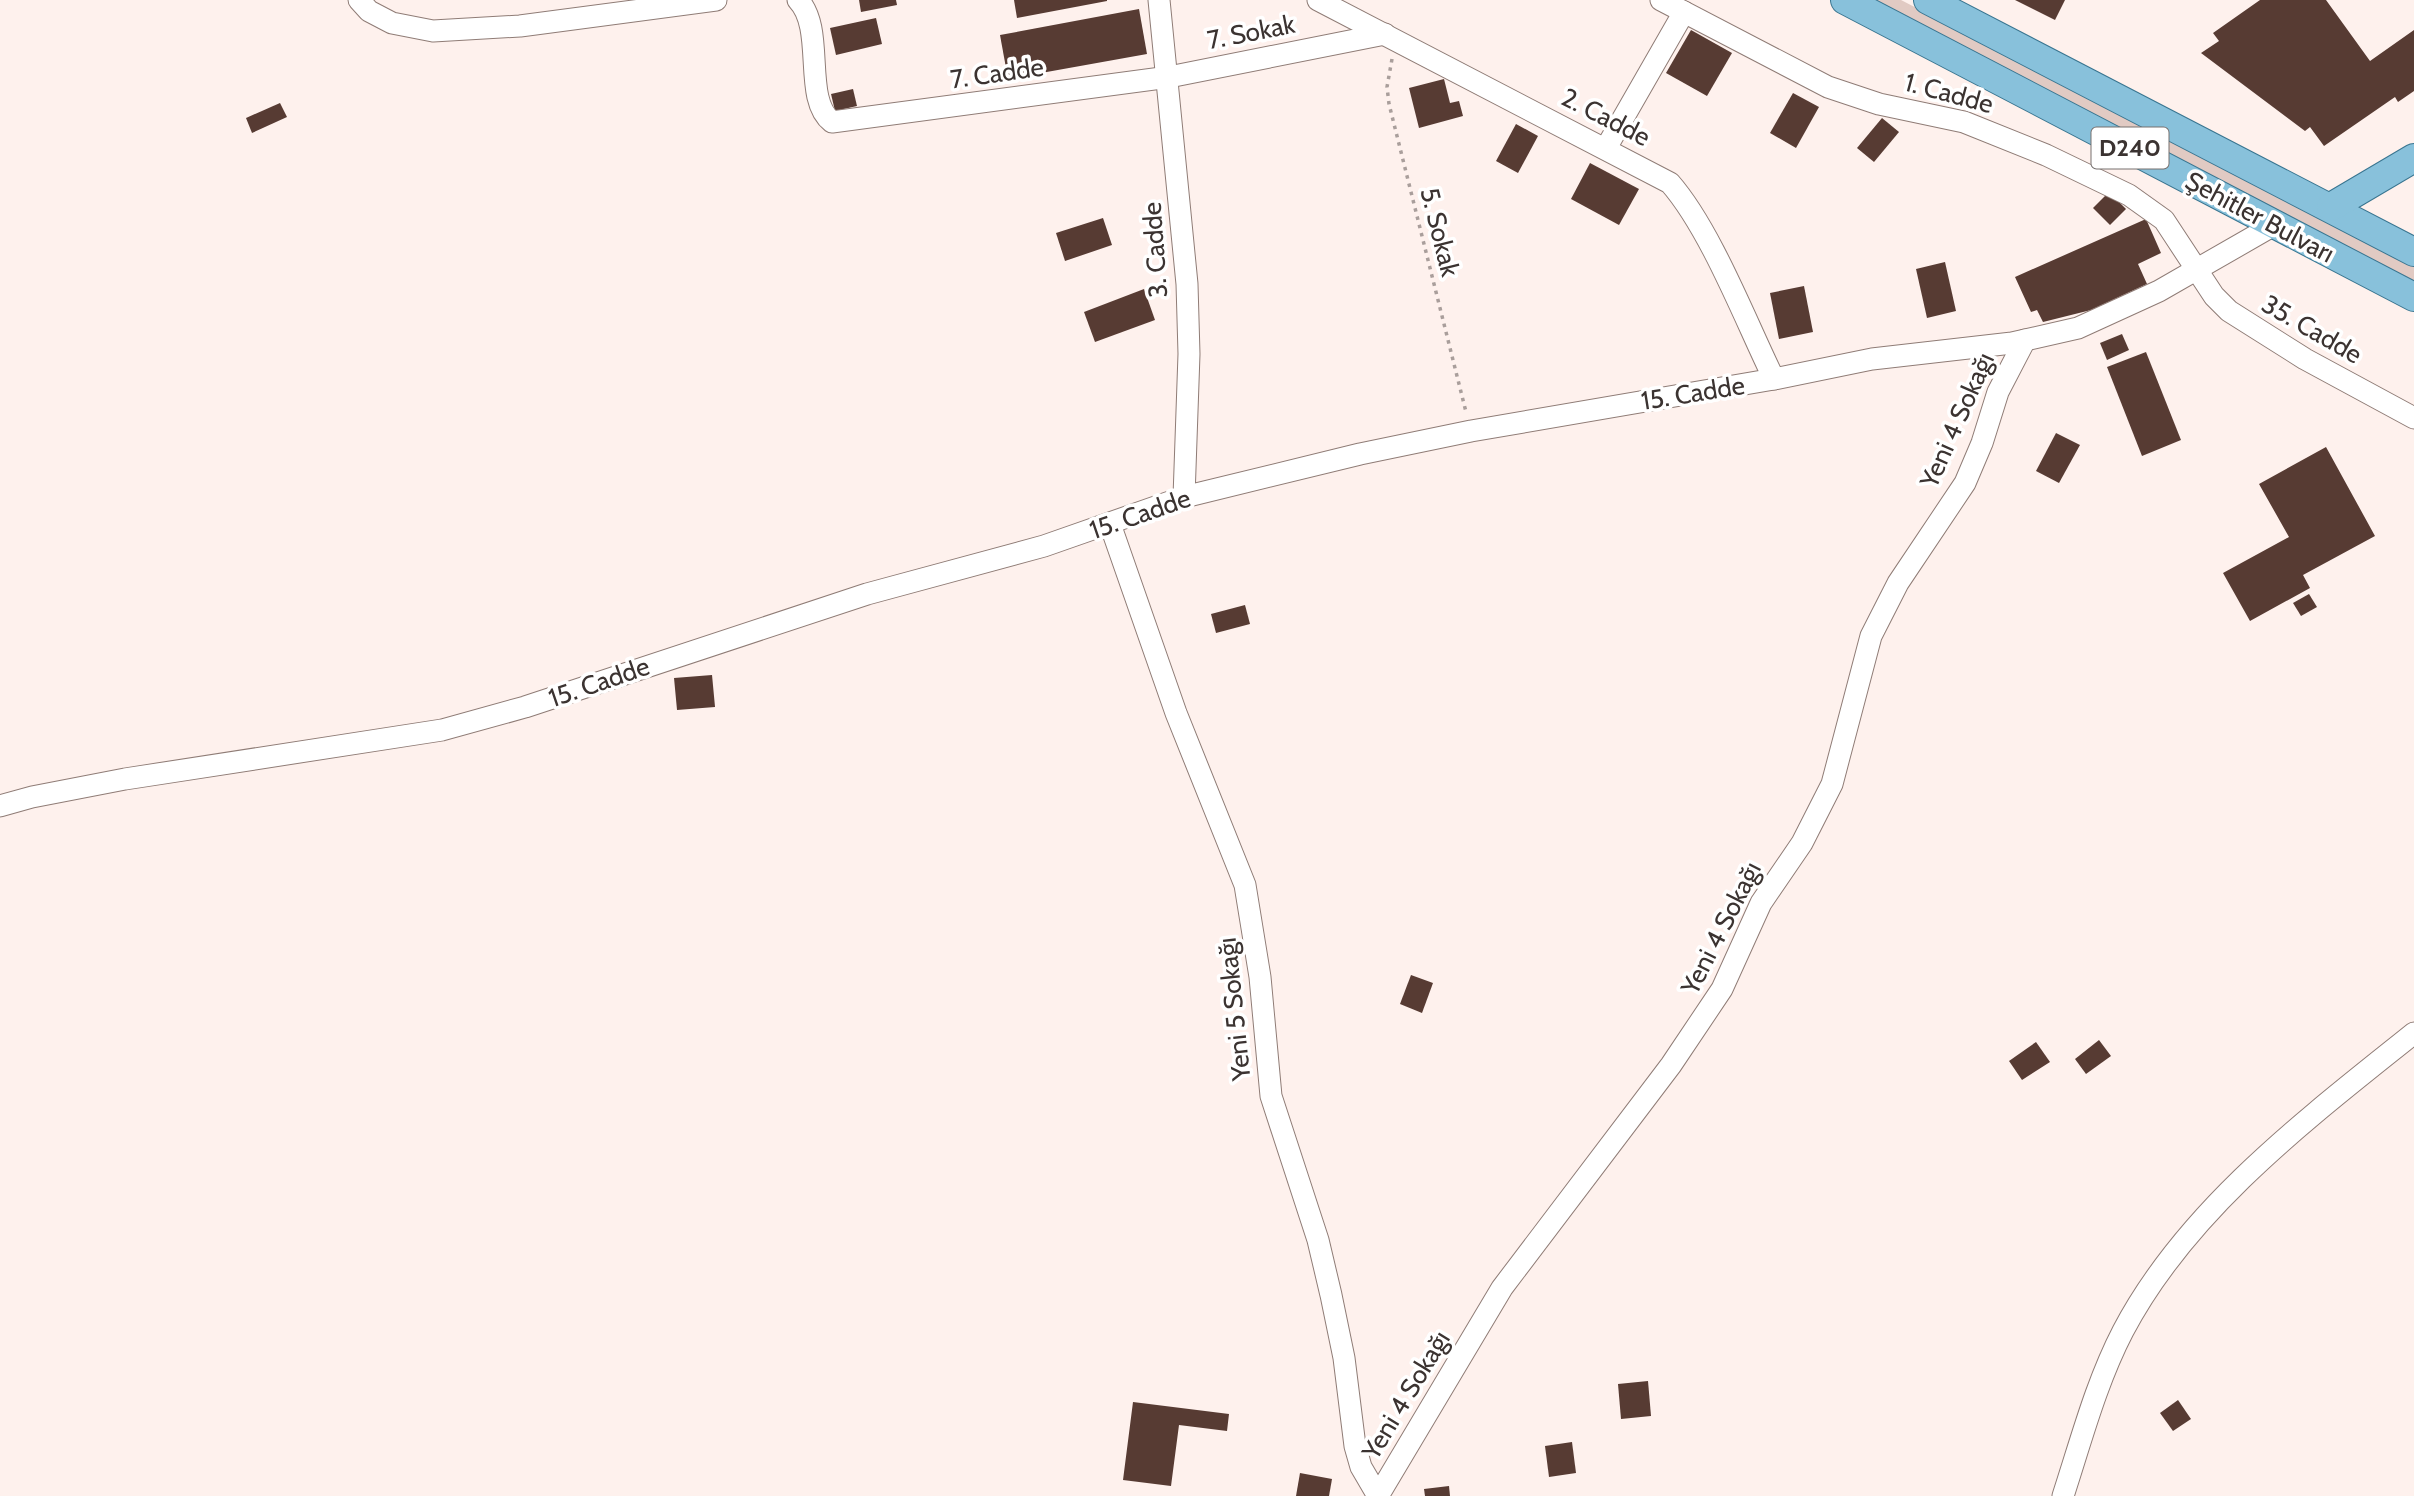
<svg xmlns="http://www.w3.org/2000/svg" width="2414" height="1496" font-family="Cabin,sans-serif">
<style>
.green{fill:#e1cac3}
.building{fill:#573b33}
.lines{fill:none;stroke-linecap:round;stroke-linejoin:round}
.minor-casing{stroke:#8f7c76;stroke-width:23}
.major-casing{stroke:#397590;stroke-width:30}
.path{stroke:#a99e9b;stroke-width:3.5;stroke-dasharray:3.5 5;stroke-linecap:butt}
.minor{stroke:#fff;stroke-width:21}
.major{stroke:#88c1db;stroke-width:28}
.labels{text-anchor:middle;stroke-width:7;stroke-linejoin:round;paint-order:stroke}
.shield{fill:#fff;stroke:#76706f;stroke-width:2}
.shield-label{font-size:24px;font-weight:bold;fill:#3b3331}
.street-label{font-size:26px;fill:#3b3331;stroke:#fff}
</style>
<rect width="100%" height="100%" fill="#fef1ed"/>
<polygon class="green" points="1875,0 1901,0 2414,264 2414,281"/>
<g class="building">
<polygon points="859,0 896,0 897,5 861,12"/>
<polygon points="1014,0 1107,0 1107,1 1017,18"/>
<polygon points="2015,0 2065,0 2055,20"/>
<polygon points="2260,0 2326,0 2370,61 2414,30 2414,91 2398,102 2395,97 2324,146 2310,127 2305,131 2201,53 2219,41 2213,33"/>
<polygon points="1139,9 1147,54 1008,79 1000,35"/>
<polygon points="876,18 882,44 836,55 830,28"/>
<polygon points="1691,30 1732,53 1707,96 1666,73"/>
<polygon points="1444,79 1450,103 1459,101 1463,116 1419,128 1409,88"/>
<polygon points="853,89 857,106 835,111 831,94"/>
<polygon points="1793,93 1819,107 1796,148 1770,133"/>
<polygon points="280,103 287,117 252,133 246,118"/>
<polygon points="1882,118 1899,132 1874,162 1857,148"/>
<polygon points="1516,124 1538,136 1518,173 1496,161"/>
<polygon points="1590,163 1639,189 1619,225 1571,199"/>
<polygon points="2109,192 2126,209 2110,225 2093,208"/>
<polygon points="1103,218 1112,245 1065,261 1056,233"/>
<polygon points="2146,219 2161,253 2138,264 2147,284 2091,310 2043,322 2037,310 2031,312 2015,277"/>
<polygon points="1945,262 1956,311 1927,318 1916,269"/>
<polygon points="1804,286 1813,332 1779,339 1770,293"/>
<polygon points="1144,289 1155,320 1095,342 1084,312"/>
<polygon points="2122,334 2129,350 2107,360 2100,343"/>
<polygon points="2146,352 2181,440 2142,456 2107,367"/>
<polygon points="2056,433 2080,445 2059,483 2036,471"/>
<polygon points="2326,447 2375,536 2303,575 2310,588 2250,621 2223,573 2289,537 2259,484"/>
<polygon points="2309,594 2317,607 2301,616 2293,603"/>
<polygon points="1245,605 1250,624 1216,633 1211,614"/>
<polygon points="712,675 715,707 677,710 674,678"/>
<polygon points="1411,975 1433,983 1422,1013 1400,1004"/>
<polygon points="2099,1040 2111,1056 2086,1074 2075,1059"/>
<polygon points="2036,1042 2050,1062 2022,1080 2009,1061"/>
<polygon points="1648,1381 1651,1416 1621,1419 1618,1384"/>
<polygon points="2178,1400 2191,1419 2173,1431 2160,1413"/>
<polygon points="1133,1402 1229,1414 1227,1431 1179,1425 1171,1486 1123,1480"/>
<polygon points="1572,1442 1576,1473 1549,1477 1545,1446"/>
<polygon points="1300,1473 1332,1479 1329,1496 1296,1496"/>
<polygon points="1449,1486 1450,1496 1425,1496 1424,1489"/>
</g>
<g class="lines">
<defs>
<g id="minor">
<polyline points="359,0 369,11 392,23 433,31 520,26 716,0"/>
<path d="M798 0C826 29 802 99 832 122L1169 77 1385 34"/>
<polyline points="1159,0 1187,284 1189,354 1184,497"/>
<path d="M1318 0 1670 183C1711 230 1746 322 1774 379"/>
<polyline points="1661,0 1828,87 1879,104 1964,122 2046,155 2129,195 2164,220 2214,296 2229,311 2305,359 2414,418"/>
<polyline points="1606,148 1684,12"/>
<polyline points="1110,524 1176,713 1245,885 1260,977 1271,1096 1318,1240 1331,1295 1344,1358 1355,1446 1361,1467 1378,1496"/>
<polyline points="0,806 32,797 125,779 442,730 525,707 867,594 1044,546 1184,497 1360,454 1471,431 1774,379 1872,359 2012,343 2078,328 2159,291 2274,225"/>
<polyline points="1378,1496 1502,1288 1671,1065 1722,989 1761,903 1802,843 1832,784 1871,636 1898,583 1965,483 1982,443 1998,392 2025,340"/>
<path d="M2063 1496C2081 1441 2096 1383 2123 1331 2187 1209 2308 1118 2414 1033"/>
</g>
<g id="major">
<polyline points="1845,0 2414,297"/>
<polyline points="1928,0 2414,252"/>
<polyline points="2331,207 2414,158"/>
</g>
</defs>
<use href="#minor" class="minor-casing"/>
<use href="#major" class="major-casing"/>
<polyline class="path" points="1392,59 1387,87 1389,104 1466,412"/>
<use href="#minor" class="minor"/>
<use href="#major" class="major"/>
</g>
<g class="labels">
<rect class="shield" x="2091.5" y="127.5" width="77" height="41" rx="5"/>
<g class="shield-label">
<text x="2130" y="156">D240</text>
</g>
<g class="street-label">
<text transform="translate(1251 32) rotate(-11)" y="9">7. Sokak</text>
<text transform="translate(997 73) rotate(-8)" y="9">7. Cadde</text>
<text transform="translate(1949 93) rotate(15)" y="9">1. Cadde</text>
<text transform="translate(1606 117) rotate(27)" y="9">2. Cadde</text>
<text transform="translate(2260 217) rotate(28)" y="9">Şehitler Bulvarı</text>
<text transform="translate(1440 232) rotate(76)" y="9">5. Sokak</text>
<text transform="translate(1155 250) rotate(-94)" y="9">3. Cadde</text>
<text transform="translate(2312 329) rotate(30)" y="9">35. Cadde</text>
<text transform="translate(1693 393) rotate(-9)" y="9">15. Cadde</text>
<text transform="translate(1957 420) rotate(-66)" y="9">Yeni 4 Sokağı</text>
<text transform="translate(1140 514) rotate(-19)" y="9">15. Cadde</text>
<text transform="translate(599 682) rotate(-19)" y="9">15. Cadde</text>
<text transform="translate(1721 928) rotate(-63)" y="9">Yeni 4 Sokağı</text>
<text transform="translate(1234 1009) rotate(-96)" y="9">Yeni 5 Sokağı</text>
<text transform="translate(1406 1395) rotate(-59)" y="9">Yeni 4 Sokağı</text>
</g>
</g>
</svg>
